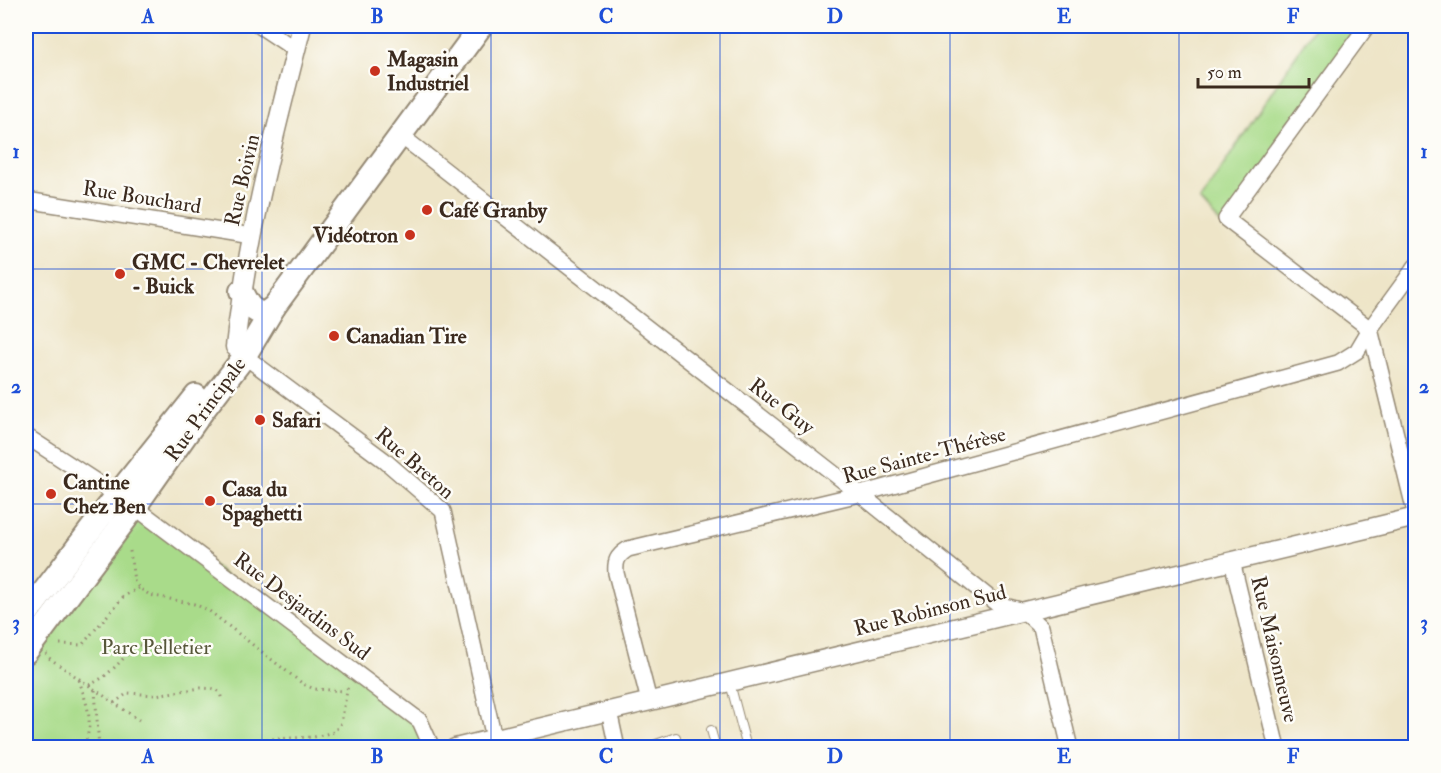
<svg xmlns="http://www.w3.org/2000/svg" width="1441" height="773" font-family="'IM FELL Double Pica',serif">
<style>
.green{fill:#a9db8a;stroke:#728254;stroke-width:1.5}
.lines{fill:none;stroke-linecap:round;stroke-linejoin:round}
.service-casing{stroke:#948873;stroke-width:10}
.minor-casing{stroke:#948873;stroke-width:18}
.tertiary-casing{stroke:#948873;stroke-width:21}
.primary-casing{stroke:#948873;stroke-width:26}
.path{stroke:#948873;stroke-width:3;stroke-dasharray:1.5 4.5;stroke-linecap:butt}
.service{stroke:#fff;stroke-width:8}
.minor{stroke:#fff;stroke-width:15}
.tertiary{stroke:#fff;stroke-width:18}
.primary{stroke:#fff;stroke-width:22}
.grid{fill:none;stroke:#1d4ed8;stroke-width:1.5;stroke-opacity:0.55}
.poi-dot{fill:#c8321e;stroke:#fdfcf7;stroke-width:2}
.labels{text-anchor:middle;stroke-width:5;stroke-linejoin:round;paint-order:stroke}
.poi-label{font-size:21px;font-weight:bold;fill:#3b2a1e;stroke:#fdfcf7;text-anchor:start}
.street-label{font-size:21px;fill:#3b2a1e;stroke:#fdfcf7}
.park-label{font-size:21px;fill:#565639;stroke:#fdfcf7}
.neatline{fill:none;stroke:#1d4ed8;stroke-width:2}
.grid-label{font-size:20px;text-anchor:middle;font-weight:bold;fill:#1d4ed8}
</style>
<rect width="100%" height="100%" fill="#fdfcf7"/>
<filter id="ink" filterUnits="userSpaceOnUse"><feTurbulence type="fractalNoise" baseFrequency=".0167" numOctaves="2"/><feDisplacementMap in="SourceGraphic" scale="12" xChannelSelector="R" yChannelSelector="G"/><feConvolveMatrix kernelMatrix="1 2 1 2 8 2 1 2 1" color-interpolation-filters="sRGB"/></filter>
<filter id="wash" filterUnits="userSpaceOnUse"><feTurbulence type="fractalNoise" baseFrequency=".008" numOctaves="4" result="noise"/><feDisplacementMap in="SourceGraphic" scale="24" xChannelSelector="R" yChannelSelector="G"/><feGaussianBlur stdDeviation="1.35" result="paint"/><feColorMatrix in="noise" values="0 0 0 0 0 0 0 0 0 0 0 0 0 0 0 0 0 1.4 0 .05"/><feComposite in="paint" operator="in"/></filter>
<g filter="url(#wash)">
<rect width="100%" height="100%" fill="#eee5c8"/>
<g class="green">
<polygon points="1315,26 1368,26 1222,225 1200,201"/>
<polygon points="135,507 420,721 432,748 26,748 26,658"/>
</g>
</g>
<g filter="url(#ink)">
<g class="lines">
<defs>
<g id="service">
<polyline points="730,683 747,748"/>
<polyline points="711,730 716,748"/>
<polyline points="655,748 656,744 676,737"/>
</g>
<g id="minor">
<polyline points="260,26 296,50"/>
<polyline points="1367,26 1226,219 1370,329"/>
<polyline points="400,135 860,494 997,604 1024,611 1041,627 1070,748"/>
<polyline points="26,200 252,236"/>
<polyline points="1370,329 1416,516"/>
<polyline points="239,352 384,460 443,511 494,738"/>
<polyline points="26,436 135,507 420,721 432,748"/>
<polyline points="1232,561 1277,748"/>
<path d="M649 701 616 573C615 561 617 556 628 549L860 494 1338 363 1357 351 1370 329 1416 266"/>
<polyline points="609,711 617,748"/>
</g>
<g id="tertiary">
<path d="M235 347C247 238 275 132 302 26"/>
<polyline points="455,748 1416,517"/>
</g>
<g id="primary">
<path d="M241 291C247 303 250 311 264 314L274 307"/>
<polyline points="26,615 117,495 196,396"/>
<polyline points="26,652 135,507 204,409 244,357 274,307 481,26"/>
</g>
</defs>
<use href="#service" class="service-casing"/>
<use href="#minor" class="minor-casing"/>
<use href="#tertiary" class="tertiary-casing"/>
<use href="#primary" class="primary-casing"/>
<g class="path">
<polyline points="130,551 134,581 139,588 150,595 194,604 208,610 303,684 314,689 345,691"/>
<polyline points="60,644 82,645 124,596 139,588"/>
<polyline points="46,653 49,658 139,720"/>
<path d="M79 680C87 706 95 721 83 748"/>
<path d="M89 685C110 676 121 660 137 644L143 646"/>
<polyline points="95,690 99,748"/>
<polyline points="114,703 128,693 155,695 201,688 215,689 220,693 222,700"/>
<polyline points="178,748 185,743 314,737 334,732 341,723 348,685"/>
</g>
<use href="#service" class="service"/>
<use href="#minor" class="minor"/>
<use href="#tertiary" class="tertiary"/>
<use href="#primary" class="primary"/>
</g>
</g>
<path class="grid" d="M262 26V748M491 26V748M720 26V748M950 26V748M1179 26V748M26 269H1416M26 504H1416"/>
<g class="poi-dot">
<circle cx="375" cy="71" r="6"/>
<circle cx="427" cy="210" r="6"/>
<circle cx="410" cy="235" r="6"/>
<circle cx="120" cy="274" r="6"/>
<circle cx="334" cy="336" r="6"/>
<circle cx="260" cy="420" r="6"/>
<circle cx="51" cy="494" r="6"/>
<circle cx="210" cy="501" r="6"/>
</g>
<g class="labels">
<g class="poi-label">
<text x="387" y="66">Magasin<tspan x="387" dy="24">Industriel</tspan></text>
<text x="439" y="217">Café Granby</text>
<text x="398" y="242" text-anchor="end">Vidéotron</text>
<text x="132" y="269">GMC - Chevrelet<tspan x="132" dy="24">- Buick</tspan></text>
<text x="346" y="343">Canadian Tire</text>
<text x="272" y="427">Safari</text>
<text x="63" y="489">Cantine<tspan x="63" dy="24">Chez Ben</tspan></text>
<text x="222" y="496">Casa du<tspan x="222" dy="24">Spaghetti</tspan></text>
</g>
<g class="street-label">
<text transform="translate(242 180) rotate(-77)" y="7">Rue Boivin</text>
<text transform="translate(142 197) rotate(9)" y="7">Rue Bouchard</text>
<text transform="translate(782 406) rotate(38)" y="7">Rue Guy</text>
<text transform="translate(205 409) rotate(-54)" y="7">Rue Principale</text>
<text transform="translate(924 455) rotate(-15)" y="7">Rue Sainte-Thérèse</text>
<text transform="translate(415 463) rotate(41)" y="7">Rue Breton</text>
<text transform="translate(302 606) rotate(37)" y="7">Rue Desjardins Sud</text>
<text transform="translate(930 610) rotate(-14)" y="7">Rue Robinson Sud</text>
<text transform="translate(1275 649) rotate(77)" y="7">Rue Maisonneuve</text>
</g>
<g class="park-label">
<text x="156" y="654">Parc Pelletier</text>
</g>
</g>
<rect width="1441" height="773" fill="none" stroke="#fdfcf7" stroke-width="66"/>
<path d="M1198 78v9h111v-9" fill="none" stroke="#3b2a1e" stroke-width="3"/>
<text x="1207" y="78" font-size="18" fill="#3b2a1e" stroke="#fdfcf7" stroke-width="4.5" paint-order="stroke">50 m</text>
<rect x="33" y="33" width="1375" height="707" class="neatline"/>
<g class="grid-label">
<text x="148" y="23">A</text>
<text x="377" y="23">B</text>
<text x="606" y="23">C</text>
<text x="835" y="23">D</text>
<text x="1064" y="23">E</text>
<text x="1293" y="23">F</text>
<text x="16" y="158">1</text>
<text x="1424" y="158">1</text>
<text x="16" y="393">2</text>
<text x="1424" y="393">2</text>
<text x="16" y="629">3</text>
<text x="1424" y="629">3</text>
<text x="148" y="763">A</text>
<text x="377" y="763">B</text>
<text x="606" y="763">C</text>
<text x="835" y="763">D</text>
<text x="1064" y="763">E</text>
<text x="1293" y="763">F</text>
</g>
</svg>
